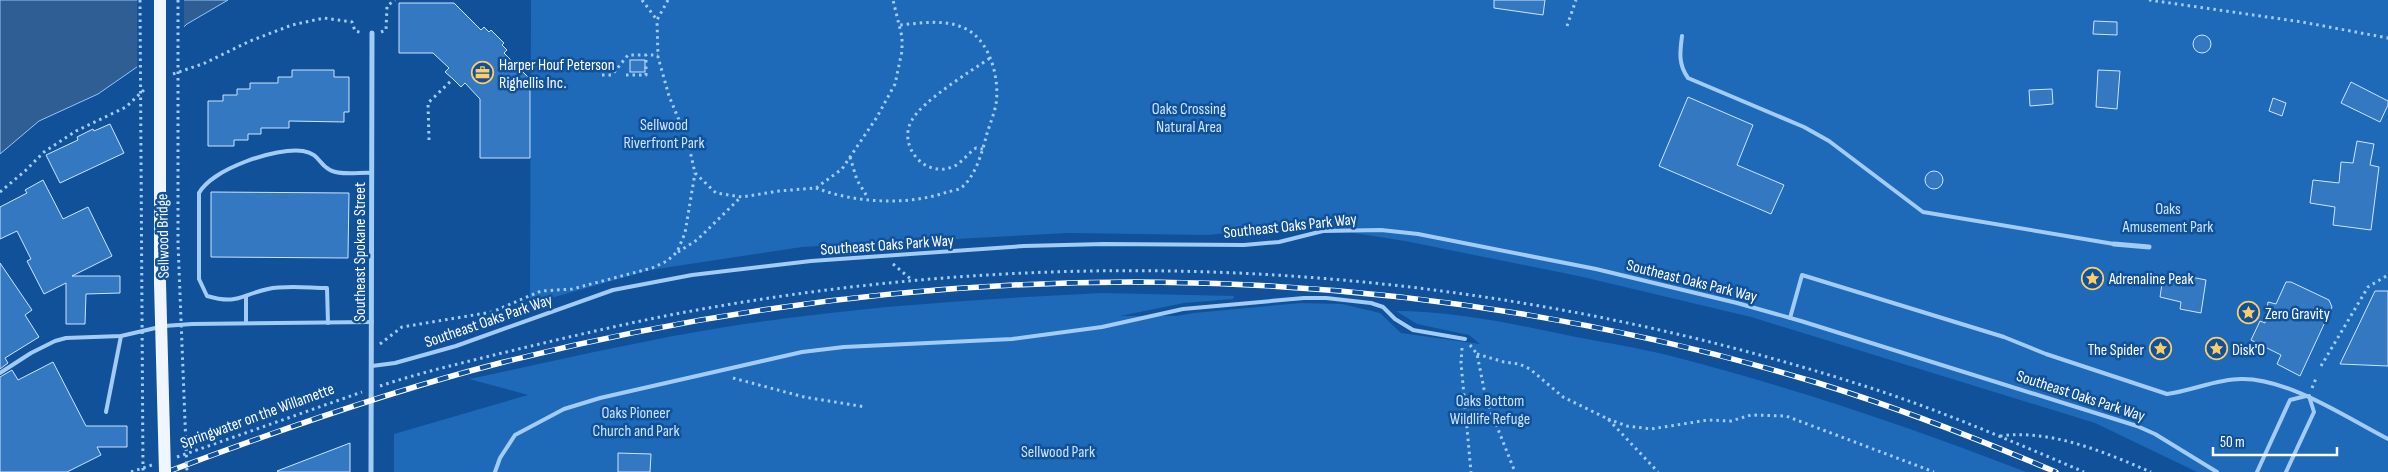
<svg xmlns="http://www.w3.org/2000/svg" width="2388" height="472" font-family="'Sofia Sans Condensed',sans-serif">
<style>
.green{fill:#1e69b8}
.water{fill:#2e5e93;stroke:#94c6f8}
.pier{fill:#10519a}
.building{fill:#3478c1;stroke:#cbe4fe}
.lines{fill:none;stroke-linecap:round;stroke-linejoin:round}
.path{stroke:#a2cbf5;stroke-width:3;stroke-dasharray:2.5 4;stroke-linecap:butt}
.lane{stroke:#a2cbf5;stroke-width:4}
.street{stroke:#a2cbf5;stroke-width:5}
.rail-casing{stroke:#fff;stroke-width:5.5}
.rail{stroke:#10519a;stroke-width:4;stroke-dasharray:11;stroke-linecap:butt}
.path-bridge{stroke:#a2cbf5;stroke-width:3;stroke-dasharray:2.5 4;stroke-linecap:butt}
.primary-bridge{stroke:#f0f6ff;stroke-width:12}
.labels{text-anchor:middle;stroke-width:5;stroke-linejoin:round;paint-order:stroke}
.poi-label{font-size:16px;fill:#fff;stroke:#10519a;text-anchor:start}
.park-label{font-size:16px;fill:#cbe4fe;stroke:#10519a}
.street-label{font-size:16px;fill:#fff;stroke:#10519a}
</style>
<rect width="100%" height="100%" fill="#10519a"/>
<g class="green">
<polygon points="531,0 2388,0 2388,472 2197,472 2095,423 1751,317 1583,277 1405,241 1303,225 1208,235 1068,233 802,247 650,270 530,304"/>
<path d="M1102 293 1234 296 1233 299 1184 303 1120 316H1176L1193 313 1301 303 1342 304 1380 313 1401 333 1480 344 1469 335 1417 324 1396 311C1454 311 1514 324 1571 336 1606 343 1641 348 1675 357 1794 388 1911 427 2026 472H394V434L528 395 469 379C554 361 639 341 725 327 850 307 976 299 1102 293Z"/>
</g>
<polygon class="water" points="0,0 228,0 187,24 147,60 98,94 39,121 0,154"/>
<polygon class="pier" points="137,0 184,0 184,31 137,70"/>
<g class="building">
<polygon points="1494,0 1545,0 1543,15 1494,8"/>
<polygon points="399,3 454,3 481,30 484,27 489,32 491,30 504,43 502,45 507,50 504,53 530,79 530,158 480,158 480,99 465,83 461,87 453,79 445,72 449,68 433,53 399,53"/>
<polygon points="2094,21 2117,22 2117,35 2093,34"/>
<circle cx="2202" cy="44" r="9"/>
<rect x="630" y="60" width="15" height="12"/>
<polygon points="292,70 334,70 334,77 349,77 349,112 344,112 344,122 289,121 289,128 261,128 261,134 248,134 248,140 234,140 234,146 208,146 208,101 223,101 223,95 237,95 237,89 250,89 250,83 278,83 278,77 292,77"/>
<polygon points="2098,70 2120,71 2117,109 2096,107"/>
<polygon points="2351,82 2388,101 2388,105 2380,122 2341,103"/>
<polygon points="2052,89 2053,104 2030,106 2029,90"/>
<polygon points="1688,97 1753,125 1737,165 1784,185 1771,214 1659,166"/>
<polygon points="2273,98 2286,103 2282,116 2269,111"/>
<polygon points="110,124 124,153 60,183 46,155 78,140 77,137 93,129 94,131"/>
<polygon points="2357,141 2374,144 2370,165 2379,167 2371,230 2333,225 2335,207 2310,203 2313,180 2339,183 2341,162 2353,163"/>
<circle cx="1934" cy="180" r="9"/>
<polygon points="43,180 63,219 88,207 112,256 72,276 120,276 120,293 86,294 85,324 66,324 66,283 44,294 27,261 31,259 17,231 0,239 0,207 27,193 25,190"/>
<polygon points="211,192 349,193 348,258 211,257"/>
<polygon points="0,263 32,310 25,315 39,337 5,358 8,363 0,369"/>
<polygon points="2186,276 2206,280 2201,313 2180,309 2181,302 2160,297 2163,277 2185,278"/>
<polygon points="2286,282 2291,282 2329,300 2332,307 2300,376 2277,364 2281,355 2251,340 2260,321 2265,323 2268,302 2276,304"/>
<polygon points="2375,291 2388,291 2388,366 2340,364"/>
<polygon points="53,362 86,426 127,426 127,447 97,447 101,455 67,472 0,472 0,377 12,370 18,380"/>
<polygon points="350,443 350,472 278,472 277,471"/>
<polygon points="618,453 651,454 650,472 618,472"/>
</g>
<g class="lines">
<g class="path">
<polyline points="642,0 657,20"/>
<polyline points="668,0 657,20 658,57 669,96 688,142 695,173 716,193 742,197 779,191 816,188 842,169 877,117 895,84 902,51 902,37 893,0"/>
<polyline points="2149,0 2302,22 2388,38"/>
<polyline points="1567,26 1576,0"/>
<polyline points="381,32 386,30 387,6 395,0"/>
<polyline points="173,74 205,63 250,41 292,25 324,18 352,22 355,31 363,33"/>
<polyline points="602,75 612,75 628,55 658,55"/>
<polyline points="626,75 646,75 646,55"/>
<polyline points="429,140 428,103 453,79"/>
<path d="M983 149 976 148C967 154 961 164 952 167 924 178 897 145 912 120 922 101 971 71 990 58"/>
<polyline points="850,157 857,180 868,198"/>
<path d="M816 188C855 203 907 206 947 192 951 191 958 190 961 188 975 177 982 153 986 137 989 126 994 115 996 104 1000 79 990 39 964 28 945 19 921 23 900 25"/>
<polyline points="0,192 25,171 44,152 76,131 126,107 145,89"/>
<polyline points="678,252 697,240 741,197"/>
<polyline points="893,264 912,280"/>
<polyline points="380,344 402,327 492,312 541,291 572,289 652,268 667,261 677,252 685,233 695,173"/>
<polyline points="1470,345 1477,354 1486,399 1515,472"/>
<polyline points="1462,348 1461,363 1471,472"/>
<polyline points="1477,354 1504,362 1519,364 1530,369 1563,397 1608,419 1658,472"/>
<polyline points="2321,366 2368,287 2388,275"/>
<polyline points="733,378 804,397 866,407"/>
<path d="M380 386C419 373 458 364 498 354 552 341 606 328 660 317 1061 238 1466 260 1855 383 1933 407 2009 440 2084 472"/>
<polyline points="2312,388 2317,376"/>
<polyline points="1608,419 1627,426 1651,429 1708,420 1731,421 1751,415 1786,416 1934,472"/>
<path d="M2000 436C2051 429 2104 452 2151 472"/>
<polyline points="177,457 362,392"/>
<polyline points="131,472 152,465"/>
</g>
<g class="lane">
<path d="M1682 36C1680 52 1678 64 1688 78L1804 127 1829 141 1923 212 2114 244"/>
<polyline points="246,297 246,323"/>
<path d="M1790 318 1802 275 2004 337 2046 354 2167 394C2192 391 2216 379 2241 379 2288 378 2347 418 2388 439"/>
<path d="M328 323 327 288C309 288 286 285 268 289 240 295 238 305 207 296L199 279V193C212 169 276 147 303 151 320 154 318 164 330 170 340 176 361 172 372 173"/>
<polyline points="372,366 395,363 456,346 613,290 692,275 811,261 1024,246 1104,244 1244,245 1279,242 1323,231 1381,230 1418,234 1596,269 1737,303 1801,321 2137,426 2155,434 2217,472"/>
<polyline points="0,373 31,353 55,341 66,338 121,336 164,326 192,324 372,322"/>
<polyline points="106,412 121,336"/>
<polyline points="495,472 500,458 515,435 564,409 600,398 802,352 844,347 1012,339 1102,327 1183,309 1304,298 1326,298 1371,303 1383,307 1395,319 1413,330 1465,339"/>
<polyline points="2257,472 2290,400 2306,396"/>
<polyline points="2286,472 2314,412 2309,396"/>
</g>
<g class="street">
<polyline points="2114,244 2149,247"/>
<polyline points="371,472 372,33"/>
</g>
<defs>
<path id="rail" d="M167 472C276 431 387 392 500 363 938 252 1385 252 1818 383 1899 408 1978 439 2056 472"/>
</defs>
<use href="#rail" class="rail-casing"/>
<use href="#rail" class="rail"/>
<g class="path-bridge">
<polyline points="140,0 143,472"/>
<polyline points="178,0 178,243 187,472"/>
</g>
<polyline class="primary-bridge" points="160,0 160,283 165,472"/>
</g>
<defs>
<symbol id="office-ring" viewBox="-11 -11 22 22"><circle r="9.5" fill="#10519a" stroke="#ffcd66" stroke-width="1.5"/><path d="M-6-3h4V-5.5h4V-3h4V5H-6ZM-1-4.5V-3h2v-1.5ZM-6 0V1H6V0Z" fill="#ffcd66"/></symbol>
<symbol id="sight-ring" viewBox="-11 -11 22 22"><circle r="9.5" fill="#10519a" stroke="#ffcd66" stroke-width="1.5"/><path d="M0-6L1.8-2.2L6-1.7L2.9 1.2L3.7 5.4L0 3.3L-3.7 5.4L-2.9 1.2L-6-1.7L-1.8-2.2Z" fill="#ffcd66"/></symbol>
</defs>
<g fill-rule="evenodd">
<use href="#office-ring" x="470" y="60" width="25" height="25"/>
<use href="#sight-ring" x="2080" y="266" width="25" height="25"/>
<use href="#sight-ring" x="2236" y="300" width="25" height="25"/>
<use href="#sight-ring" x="2148" y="336" width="25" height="25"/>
<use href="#sight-ring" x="2204" y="336" width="25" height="25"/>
</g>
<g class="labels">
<g class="poi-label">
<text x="499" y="70">Harper Houf Peterson<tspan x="499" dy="18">Righellis Inc.</tspan></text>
<text x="2109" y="284">Adrenaline Peak</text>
<text x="2265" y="319">Zero Gravity</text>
<text x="2144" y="355" text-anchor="end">The Spider</text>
<text x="2232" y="355">Disk'O</text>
</g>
<g class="park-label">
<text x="1189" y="114">Oaks Crossing<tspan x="1189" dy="18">Natural Area</tspan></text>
<text x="664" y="130">Sellwood<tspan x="664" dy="18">Riverfront Park</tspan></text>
<text x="2168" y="214">Oaks<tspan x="2168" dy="18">Amusement Park</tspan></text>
<text x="1490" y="406">Oaks Bottom<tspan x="1490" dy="18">Wildlife Refuge</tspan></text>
<text x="636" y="418">Oaks Pioneer<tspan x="636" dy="18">Church and Park</tspan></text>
<text x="1058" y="457">Sellwood Park</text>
</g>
<g class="street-label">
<text transform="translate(1290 225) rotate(-6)" y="6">Southeast Oaks Park Way</text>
<text transform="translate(162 236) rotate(-91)" y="6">Sellwood Bridge</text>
<text transform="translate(887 244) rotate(-4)" y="6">Southeast Oaks Park Way</text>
<text transform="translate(359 252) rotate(-90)" y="6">Southeast Spokane Street</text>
<text transform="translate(1692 280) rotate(14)" y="6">Southeast Oaks Park Way</text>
<text transform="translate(488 320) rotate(-19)" y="6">Southeast Oaks Park Way</text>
<text transform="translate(2081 395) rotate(18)" y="6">Southeast Oaks Park Way</text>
<text transform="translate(257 415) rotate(-20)" y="6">Springwater on the Willamette</text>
</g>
</g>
<path d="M2213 447v8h124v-8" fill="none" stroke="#ffffff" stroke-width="2.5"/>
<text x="2220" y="447" font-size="15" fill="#ffffff" stroke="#10519a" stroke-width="4" paint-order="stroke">50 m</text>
</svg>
